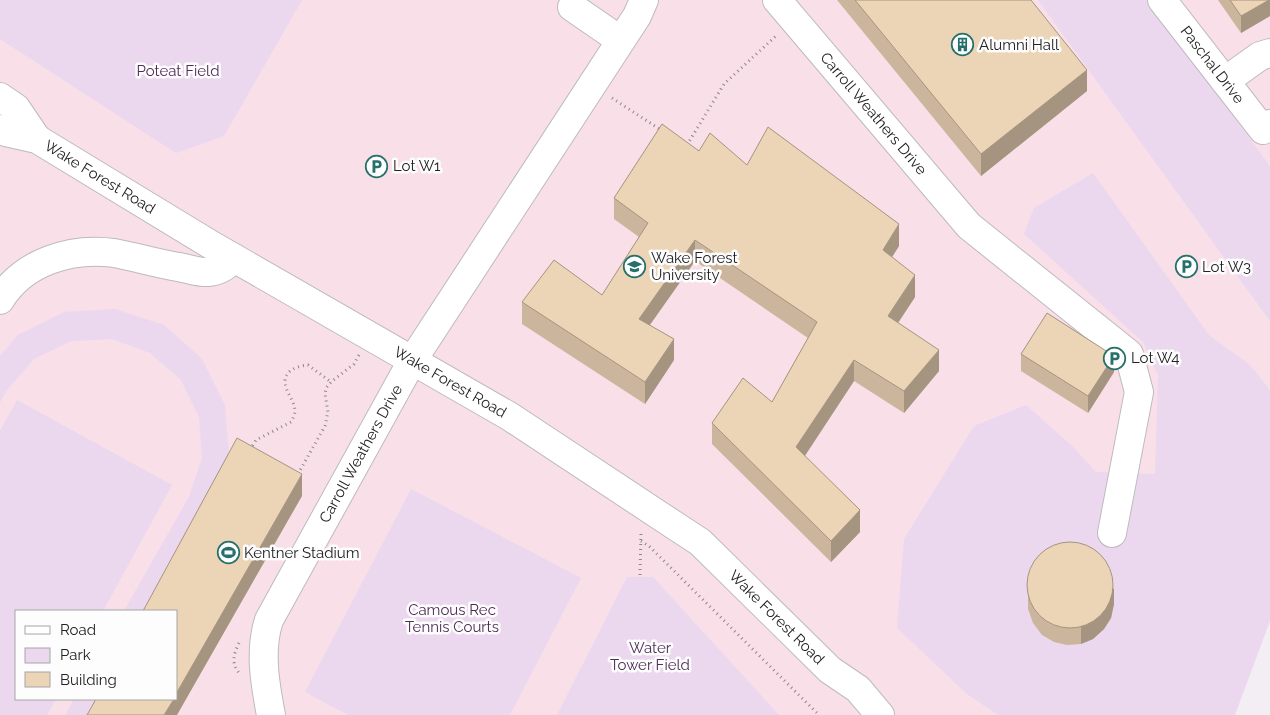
<svg xmlns="http://www.w3.org/2000/svg" width="1270" height="715" font-family="Raleway,sans-serif">
<style>
.education{fill:#f8dfe8;fill-rule:evenodd}
.green{fill:#ebd8ef}
.lines{fill:none;stroke-linecap:round;stroke-linejoin:round}
.minor-casing{stroke:#bebabf;stroke-width:30}
.path{stroke:#8c898d;stroke-width:3;stroke-dasharray:1 4;stroke-linecap:butt}
.minor{stroke:#fff;stroke-width:28}
.wall{fill:#cbb69d}
.shaded-wall{fill:#a59480}
.building{fill:#ecd4b7;stroke:#a59480}
.labels{text-anchor:middle;stroke-width:5;stroke-linejoin:round;paint-order:stroke}
.poi-label{font-size:15px;fill:#222123;stroke:#fefdfe;text-anchor:start}
.street-label{font-size:15px;fill:#222123;stroke:#fefdfe}
.park-label{font-size:15px;fill:#4e2e55;stroke:#fefdfe}
</style>
<rect width="100%" height="100%" fill="#f3eef4"/>
<path class="education" d="M0 0H1270V535L1207 715H0ZM16 611H176V699H16Z"/>
<g class="green">
<polygon points="0,0 302,0 224,136 176,153 0,39"/>
<polygon points="1038,0 1146,0 1270,166 1270,321"/>
<polygon points="1093,173 1209,335 1250,365 1270,390 1270,621 1235,715 998,715 967,694 897,628 904,539 974,426 1026,405 1072,446 1096,472 1155,474 1158,375 1143,342 1024,234 1034,208"/>
<polygon points="115,309 164,325 202,359 225,405 229,456 154,611 124,611 189,497 202,458 199,417 181,380 150,353 112,339 71,341 34,359 7,390 0,402 0,356 18,335 64,312"/>
<polygon points="17,400 172,485 103,611 16,611 16,699 56,699 47,715 0,715 0,431"/>
<polygon points="411,489 581,578 510,715 348,715 305,692"/>
<polygon points="627,577 653,577 779,715 557,715"/>
<polygon points="74,699 105,699 96,715 65,715"/>
</g>
<g class="lines">
<defs>
<g id="minor">
<path id="s1" d="M777 0 969 226 1129 354 1139 392 1112 533"/>
<path id="s2" d="M1162 0 1263 130 1270 124"/>
<polyline points="572,7 620,40"/>
<polyline points="1225,81 1260,56 1270,53"/>
<polyline points="0,97 16,108 37,139"/>
<path id="s3" d="M0 129 6 132 37 139 213 246 509 416 677 527 700 542 830 670 858 689 880 715"/>
<path d="M0 300C23 262 71 247 114 253 135 257 156 263 178 267 187 268 199 273 208 272 220 271 226 266 234 258"/>
<path id="s4" d="M271 715C265 684 259 650 269 620L412 361 637 16 644 0"/>
</g>
</defs>
<use href="#minor" class="minor-casing"/>
<g class="path">
<polyline points="612,98 661,130"/>
<polyline points="687,145 724,84 777,35"/>
<path d="M250 450 256 440 291 422C293 418 295 414 295 410 294 401 288 395 286 387 281 372 296 366 308 365L331 382"/>
<polyline points="298,474 325,426 328,412 325,394 326,388 331,382 354,364 359,355"/>
<polyline points="641,541 649,546 819,715"/>
<polyline points="640,575 641,531"/>
<path d="M239 643C233 655 231 665 241 675"/>
</g>
<use href="#minor" class="minor"/>
</g>
<g class="wall">
<polygon points="837,0 1031,0 1087,91 981,176"/>
<polygon points="1218,0 1270,0 1270,16 1241,33"/>
<polygon points="699,151 747,165 899,246 892,257 915,297 898,323 939,371 904,413 854,381 805,456 860,532 831,562 712,444 712,423 772,402 808,338 695,261 650,325 674,360 645,404 522,324 522,302 602,295 639,237 614,219 614,198"/>
<polygon points="1021,354 1114,372 1088,413 1021,371"/>
<polygon points="1028,578 1114,604 1111,618 1104,629 1093,639 1081,644 1067,645 1054,642 1042,635 1033,623 1028,609"/>
</g>
<g class="shaded-wall">
<polygon points="1269,0 1270,0 1270,16 1241,33 1241,16"/>
<polygon points="1087,70 1087,91 981,176 981,154"/>
<polygon points="899,224 899,246 883,271 883,250"/>
<polygon points="695,240 695,261 639,340 639,319"/>
<polygon points="915,275 915,297 888,338 888,316"/>
<polygon points="674,339 674,360 645,404 645,382"/>
<polygon points="939,350 939,371 904,413 904,391"/>
<polygon points="1114,356 1114,372 1088,413 1088,396"/>
<polygon points="854,360 854,381 796,469 796,447"/>
<polygon points="302,474 302,496 177,715 164,715 174,699 176,699 176,694"/>
<polygon points="860,510 860,532 831,562 831,541"/>
<polygon points="1114,588 1114,604 1111,618 1104,629 1093,639 1081,644 1081,627"/>
</g>
<g class="building">
<polygon points="855,0 1031,0 1087,70 981,154"/>
<polygon points="1230,0 1269,0 1241,16"/>
<polygon points="662,124 699,151 710,133 747,165 768,127 899,224 883,250 915,275 888,316 939,350 904,391 854,360 796,447 860,510 831,541 712,423 743,378 772,402 817,322 695,240 639,319 674,339 645,382 522,302 554,260 602,295 648,223 614,198"/>
<polygon points="1047,313 1114,356 1088,396 1021,354"/>
<polygon points="237,438 302,474 176,694 176,611 143,611"/>
<circle cx="1070" cy="585" r="43"/>
<polygon points="96,699 174,699 164,715 87,715"/>
</g>
<defs>
<symbol id="building-ring" viewBox="-11 -11 22 22"><circle r="9.5" fill="#fefdfe" stroke="#26706b" stroke-width="1.5"/><path d="M-4-6H4V6H1V3H-1V6H-4ZM-2.5-4.3h1.7v1.8h-1.7ZM.8-4.3h1.7v1.8H.8ZM-2.5-1h1.7V.8h-1.7ZM.8-1h1.7V.8H.8Z" fill="#26706b"/></symbol>
<symbol id="parking-ring" viewBox="-11 -11 22 22"><circle r="9.5" fill="#fefdfe" stroke="#26706b" stroke-width="1.5"/><path d="M-3.5-5.5H1a3.5 3.5 0 0 1 0 7H-1V5.5H-3.5ZM-1-3.4V-.6H.8a1.4 1.4 0 0 0 0-2.8Z" fill="#26706b"/></symbol>
<symbol id="university-ring" viewBox="-11 -11 22 22"><circle r="9.5" fill="#fefdfe" stroke="#26706b" stroke-width="1.5"/><path d="M0-5L7-2L0 1L-7-2ZM-4 1L0 2.5L4 1V4Q0 6-4 4Z" fill="#26706b"/></symbol>
<symbol id="stadium-ring" viewBox="-11 -11 22 22"><circle r="9.5" fill="#fefdfe" stroke="#26706b" stroke-width="1.5"/><path d="M0-5a6.5 5 0 1 0 0 10a6.5 5 0 1 0 0-10ZM-3.5-1.8h7v3.6h-7Z" fill="#26706b"/></symbol>
</defs>
<g fill-rule="evenodd">
<use href="#building-ring" x="950" y="32" width="25" height="25"/>
<use href="#parking-ring" x="364" y="154" width="25" height="25"/>
<use href="#university-ring" x="622" y="254" width="25" height="25"/>
<use href="#parking-ring" x="1174" y="254" width="25" height="25"/>
<use href="#parking-ring" x="1102" y="346" width="25" height="25"/>
<use href="#stadium-ring" x="216" y="540" width="25" height="25"/>
</g>
<g class="labels">
<g class="poi-label">
<text x="979" y="50">Alumni Hall</text>
<text x="393" y="171">Lot W1</text>
<text x="651" y="263">Wake Forest<tspan x="651" dy="17">University</tspan></text>
<text x="1202" y="272">Lot W3</text>
<text x="1131" y="363">Lot W4</text>
<text x="244" y="558">Kentner Stadium</text>
</g>
<g class="street-label">
<text dy="5" stroke="none"><textPath href="#s2" startOffset="82">Paschal Drive</textPath></text>
<text dy="5" stroke="none"><textPath href="#s1" startOffset="149">Carroll Weathers Drive</textPath></text>
<text dy="5" stroke="none"><textPath href="#s3" startOffset="112">Wake Forest Road</textPath></text>
<text dy="5" stroke="none"><textPath href="#s3" startOffset="518">Wake Forest Road</textPath></text>
<text dy="5" stroke="none"><textPath href="#s4" startOffset="286">Carroll Weathers Drive</textPath></text>
<text dy="5" stroke="none"><textPath href="#s3" startOffset="922">Wake Forest Road</textPath></text>
</g>
<g class="park-label">
<text x="178" y="76">Poteat Field</text>
<text x="452" y="615">Camous Rec<tspan x="452" dy="17">Tennis Courts</tspan></text>
<text x="650" y="653">Water<tspan x="650" dy="17">Tower Field</tspan></text>
</g>
</g>
<rect x="15" y="610" width="162" height="90" fill="#fefdfe" stroke="#a6a5a6"/>
<rect x="25" y="626" width="25" height="8" fill="#ffffff" stroke="#a6a5a6"/>
<text x="60" y="635" font-size="15" fill="#222123">Road</text>
<rect x="25" y="648" width="25" height="15" fill="#ebd8ef" stroke="#a6a5a6"/>
<text x="60" y="660" font-size="15" fill="#222123">Park</text>
<rect x="25" y="672" width="25" height="15" fill="#ecd4b7" stroke="#a6a5a6"/>
<text x="60" y="685" font-size="15" fill="#222123">Building</text>
</svg>
